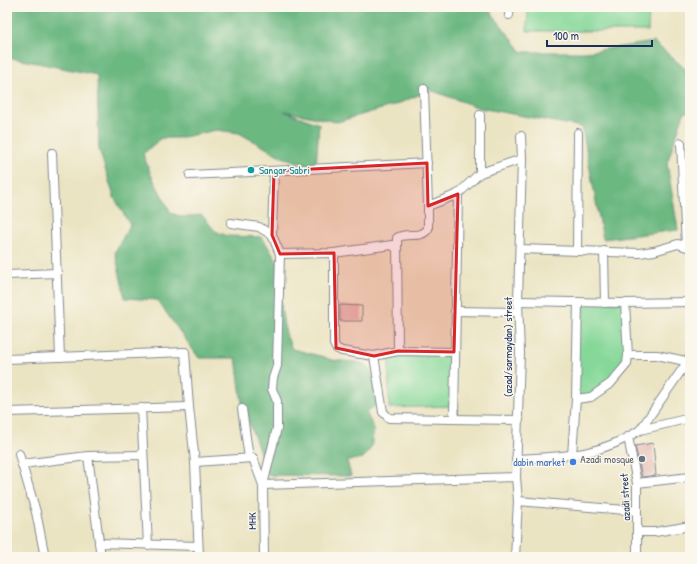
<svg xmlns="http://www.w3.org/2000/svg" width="697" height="564" font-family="'Patrick Hand',sans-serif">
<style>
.built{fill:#f7cfd3}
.green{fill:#86d899;stroke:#50847c}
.forest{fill:#6cb881;stroke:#447470}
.building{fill:#daa49e}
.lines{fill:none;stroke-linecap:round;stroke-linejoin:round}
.minor-casing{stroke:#838a90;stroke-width:10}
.minor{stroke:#fff;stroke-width:8}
.marked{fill:#d62828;fill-opacity:0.2;stroke:#d62828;stroke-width:3;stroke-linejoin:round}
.culture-dot{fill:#0f9aa8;stroke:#fbf7ec;stroke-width:1.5}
.worship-dot{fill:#6b7280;stroke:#fbf7ec;stroke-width:1.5}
.shop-dot{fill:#3f7fe0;stroke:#fbf7ec;stroke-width:1.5}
.labels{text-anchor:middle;stroke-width:3;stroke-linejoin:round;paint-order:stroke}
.culture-label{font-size:11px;fill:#0d838f;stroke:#fbf7ec;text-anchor:start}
.street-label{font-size:11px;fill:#1b2f5e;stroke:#fbf7ec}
.worship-label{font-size:11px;fill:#5b616d;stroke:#fbf7ec;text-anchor:end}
.shop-label{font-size:11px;fill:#366cbe;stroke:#fbf7ec;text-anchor:end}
</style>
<rect width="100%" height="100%" fill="#fbf7ec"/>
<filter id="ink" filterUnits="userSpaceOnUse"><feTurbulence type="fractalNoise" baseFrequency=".025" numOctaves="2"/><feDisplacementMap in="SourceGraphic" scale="8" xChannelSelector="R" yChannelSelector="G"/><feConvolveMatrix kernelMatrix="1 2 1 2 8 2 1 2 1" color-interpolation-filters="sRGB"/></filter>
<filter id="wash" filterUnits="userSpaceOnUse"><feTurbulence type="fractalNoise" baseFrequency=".012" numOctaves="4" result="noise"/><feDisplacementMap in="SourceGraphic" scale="16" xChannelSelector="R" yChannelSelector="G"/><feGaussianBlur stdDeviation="0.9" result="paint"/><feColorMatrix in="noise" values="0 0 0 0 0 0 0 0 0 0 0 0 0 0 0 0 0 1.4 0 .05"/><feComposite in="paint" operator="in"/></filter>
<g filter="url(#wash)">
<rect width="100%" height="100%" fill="#ebe4c3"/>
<polygon class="built" points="7,275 12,275 13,349 7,349"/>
<g class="green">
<polygon points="528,7 649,7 648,31 527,31"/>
<polygon points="578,302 625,303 627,364 591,397 576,399"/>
<polygon points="451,355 451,406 389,408 389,356"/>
</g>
<polygon class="forest" points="7,7 487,7 522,52 586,52 654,42 690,73 690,110 684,113 667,163 678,230 603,239 582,127 480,108 430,90 395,105 337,122 284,111 319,124 316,168 282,157 239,133 216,130 179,138 161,138 143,154 151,175 171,213 182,217 202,215 215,231 227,236 262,237 278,263 279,291 284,326 287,337 292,349 324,357 331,360 355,362 364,364 372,372 379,403 366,412 374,429 371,448 363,458 347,461 351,476 268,475 242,403 236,358 199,358 157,300 125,298 115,252 130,225 114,197 99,149 97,75 7,57"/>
<g id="blocks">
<g class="building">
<polygon points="340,305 362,306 362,321 340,321"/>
<polygon points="653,443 656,475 642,477 635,446"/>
</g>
</g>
</g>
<g filter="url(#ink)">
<use href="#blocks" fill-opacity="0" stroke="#838a90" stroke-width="1"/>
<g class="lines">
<defs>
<g id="minor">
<polyline points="509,15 510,7"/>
<polyline points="424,89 428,206 458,194 480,173"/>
<polyline points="480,115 480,173 522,159"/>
<polyline points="681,143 686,246"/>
<polyline points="52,153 60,357"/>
<polyline points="190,175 427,163"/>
<polyline points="231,223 259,227 272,235 280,254 334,253 392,245 396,248"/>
<polyline points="272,235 274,171"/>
<polyline points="520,249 639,253 654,251 678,244 690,248"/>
<polyline points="577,250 578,133"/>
<polyline points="604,251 605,303"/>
<polyline points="334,253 334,344 336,348 342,351 374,356 398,351 454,352"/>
<polyline points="7,275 57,273"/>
<polyline points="518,301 625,303 690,302"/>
<polyline points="455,311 518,312"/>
<path d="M398 351 397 238C406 231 420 240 428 229V203"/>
<polyline points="628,355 657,355 690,362"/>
<polyline points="374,356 383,412 389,418 519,420"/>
<polyline points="7,359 185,352 189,407 195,462 199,557"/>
<polyline points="576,399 591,397 611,383 627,364 628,355 625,303"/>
<polyline points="141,408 148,545"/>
<polyline points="242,409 249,458"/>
<polyline points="7,412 189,407"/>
<polyline points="454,418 458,194"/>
<polyline points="640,430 690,418"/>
<polyline points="628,437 637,483 637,557"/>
<polyline points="19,454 36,512 45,557"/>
<polyline points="572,455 576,399 578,302"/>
<polyline points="88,456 101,557"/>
<path d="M516 459C564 456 598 457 640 430L690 358"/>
<polyline points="195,462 253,458 263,485"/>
<polyline points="22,464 88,456 143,455"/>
<polyline points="637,483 690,477"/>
<polyline points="263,485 516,477"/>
<polyline points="518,501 637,511"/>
<polyline points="637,532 655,532 690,526"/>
<polyline points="99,543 198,546"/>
<polyline points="264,557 263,485 277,428 277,401 272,389 273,378 277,366 280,254"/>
<polyline points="515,557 518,501 516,477 520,353 518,301 522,159 521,136"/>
</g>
</defs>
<use href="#minor" class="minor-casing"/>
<use href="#minor" class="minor"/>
</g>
</g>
<path class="marked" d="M427 163 428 206 458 194 454 352 398 351 374 356 336 348 334 253 280 254 272 235 274 171Z"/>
<circle class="culture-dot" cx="251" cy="170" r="4"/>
<circle class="worship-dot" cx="642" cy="459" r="4"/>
<circle class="shop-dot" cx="573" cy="462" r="4"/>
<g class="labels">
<g class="culture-label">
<text x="259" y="174">Sangar Sabri</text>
</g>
<g class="street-label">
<text transform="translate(508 347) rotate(-90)" y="4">(azad/sarmaydan) street</text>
<text transform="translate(625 497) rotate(-93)" y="4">azadi street</text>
<text transform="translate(252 521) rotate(-90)" y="4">MHK</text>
</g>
<g class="worship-label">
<text x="634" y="463">Azadi mosque</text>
</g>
<g class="shop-label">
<text x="565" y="466">dabin market</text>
</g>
</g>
<rect width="697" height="564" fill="none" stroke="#fbf7ec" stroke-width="24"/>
<path d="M547 40v6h105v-6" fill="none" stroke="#1b2f5e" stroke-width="2"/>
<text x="553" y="40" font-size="12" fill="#1b2f5e" stroke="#fbf7ec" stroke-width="3" paint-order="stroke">100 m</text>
</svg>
